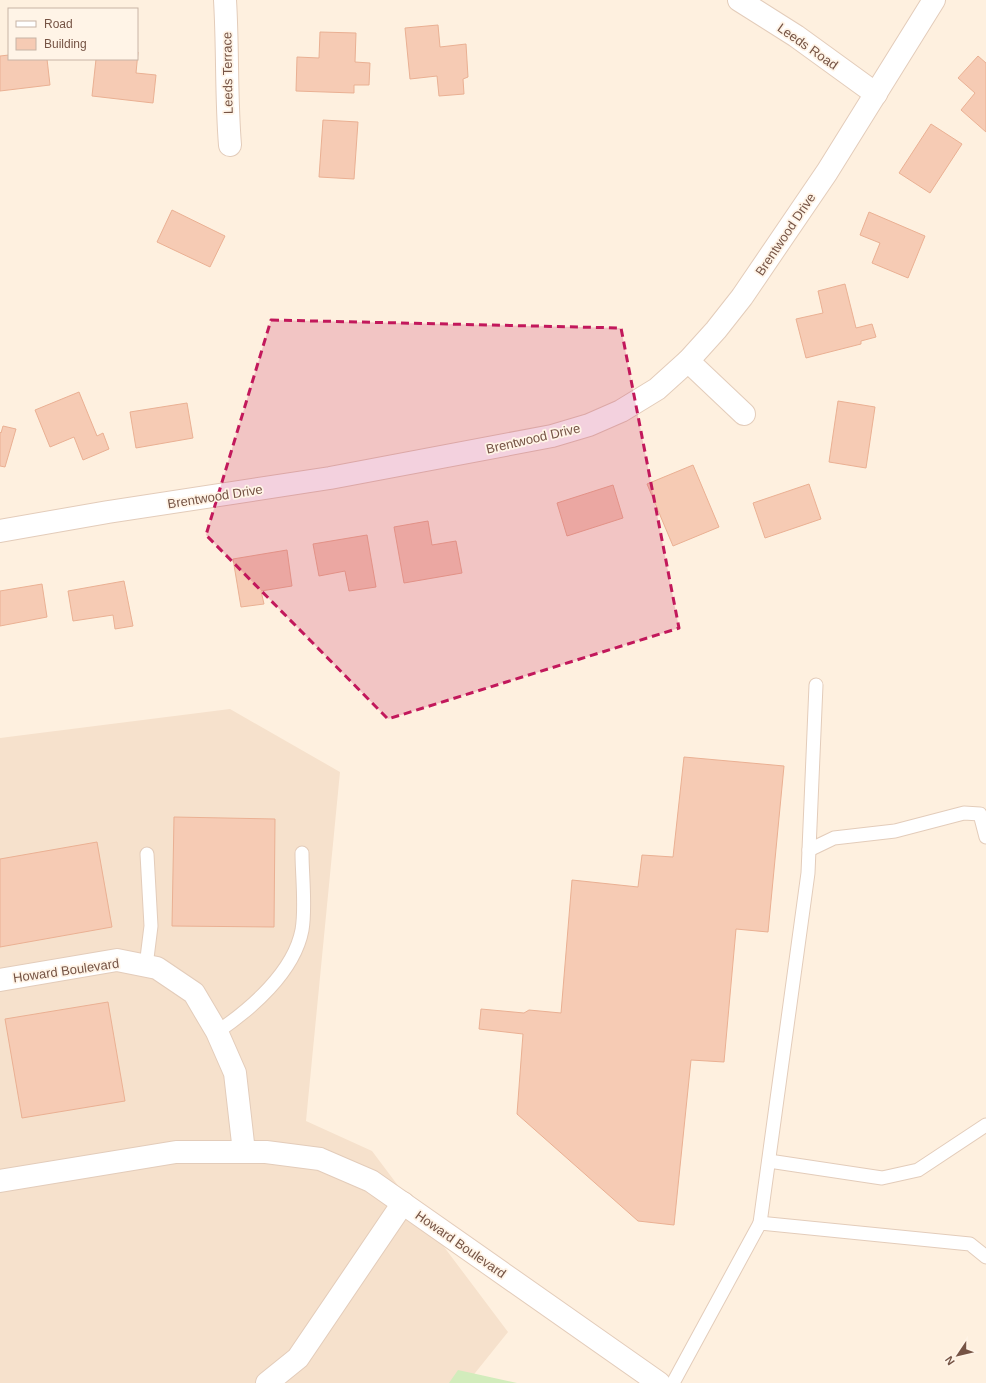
<svg xmlns="http://www.w3.org/2000/svg" width="986" height="1383" font-family="Helvetica,sans-serif">
<style>
.residential{fill:#f6e1cc}
.green{fill:#d2ecbc}
.building{fill:#f6cbb4;stroke:#eab093}
.lines{fill:none;stroke-linecap:round;stroke-linejoin:round}
.service-casing{stroke:#e3ccba;stroke-width:15}
.minor-casing{stroke:#e3ccba;stroke-width:24}
.service{stroke:#fff;stroke-width:13}
.minor{stroke:#fff;stroke-width:22}
.marked{fill:#c2185b;fill-opacity:0.2;stroke:#c2185b;stroke-width:3;stroke-dasharray:8 5;stroke-linejoin:round}
.labels{text-anchor:middle;stroke-width:3.5;stroke-linejoin:round;paint-order:stroke}
.street-label{font-size:13px;fill:#765445;stroke:#fff4e7}
</style>
<rect width="100%" height="100%" fill="#fef0df"/>
<polygon class="residential" points="230,709 340,772 306,1121 372,1151 508,1332 467,1383 0,1383 0,738"/>
<polygon class="green" points="458,1370 517,1383 449,1383"/>
<g class="building">
<polygon points="438,25 440,47 466,44 468,77 463,79 464,94 439,96 437,76 410,79 405,28"/>
<polygon points="320,32 356,33 355,62 370,63 369,85 354,85 354,93 296,91 297,57 319,58"/>
<polygon points="137,52 138,52 136,73 156,75 153,103 92,96 96,59 137,59"/>
<polygon points="9,55 9,59 47,59 50,85 0,91 0,56"/>
<polygon points="978,56 986,63 986,132 961,110 975,93 958,78"/>
<polygon points="323,120 358,122 354,179 319,177"/>
<polygon points="931,124 962,144 930,193 899,173"/>
<polygon points="172,210 225,236 210,267 157,242"/>
<polygon points="869,212 925,236 908,278 872,263 880,243 860,235"/>
<polygon points="845,284 856,328 872,324 876,337 861,341 861,344 806,358 796,319 823,313 818,291"/>
<polygon points="79,392 97,436 103,433 109,449 83,460 74,437 50,447 35,410"/>
<polygon points="838,401 875,407 866,468 829,462"/>
<polygon points="187,403 193,438 136,448 130,412"/>
<polygon points="3,426 16,429 5,467 0,466 0,432 1,433"/>
<polygon points="693,465 719,527 673,546 647,484"/>
<polygon points="809,484 821,519 765,538 753,503"/>
<polygon points="613,485 623,518 567,536 557,503"/>
<polygon points="428,521 432,545 456,541 462,573 404,583 394,527"/>
<polygon points="367,535 376,587 349,591 345,571 319,576 313,544"/>
<polygon points="287,550 292,586 261,591 264,604 241,607 233,559"/>
<polygon points="124,581 133,626 115,629 113,615 73,621 68,591"/>
<polygon points="42,584 47,617 0,626 0,591"/>
<polygon points="684,757 784,766 768,932 736,929 724,1062 691,1060 674,1225 638,1221 517,1114 523,1034 479,1029 481,1009 524,1013 529,1010 561,1013 572,880 638,887 642,855 673,857"/>
<polygon points="174,817 275,819 274,927 172,926"/>
<polygon points="97,842 112,927 0,947 0,859"/>
<polygon points="108,1002 125,1101 22,1118 5,1019"/>
</g>
<g class="lines">
<defs>
<g id="service">
<polyline points="809,850 834,838 895,831 964,813 980,814 986,837"/>
<polyline points="146,966 151,926 147,854"/>
<path d="M217 1032C251 1009 294 972 302 930 306 908 302 875 302 853"/>
<polyline points="769,1161 882,1178 918,1170 986,1125"/>
<polyline points="760,1223 808,873 816,685"/>
<polyline points="673,1383 760,1223 970,1244 986,1257"/>
</g>
<g id="minor">
<path d="M225 0C228 49 226 97 230 145"/>
<polyline points="739,0 796,36 876,94"/>
<polyline points="688,361 744,414"/>
<polyline points="0,531 108,512 330,478 552,436 589,425 621,411 657,389 688,361 716,330 742,297 827,172 934,0"/>
<polyline points="0,980 117,960 157,968 194,993 217,1032 235,1073 244,1152"/>
<polyline points="0,1181 176,1152 266,1152 320,1159 371,1181 659,1383"/>
<polyline points="267,1383 298,1358 403,1203"/>
</g>
</defs>
<use href="#service" class="service-casing"/>
<use href="#minor" class="minor-casing"/>
<use href="#service" class="service"/>
<use href="#minor" class="minor"/>
</g>
<path class="marked" d="M271 320 621 328 679 628 388 719 206 535Z"/>
<g class="labels">
<g class="street-label">
<text transform="translate(808 46) rotate(35)" y="5">Leeds Road</text>
<text transform="translate(227 73) rotate(-91)" y="5">Leeds Terrace</text>
<text transform="translate(785 234) rotate(-56)" y="5">Brentwood Drive</text>
<text transform="translate(533 438) rotate(-13)" y="5">Brentwood Drive</text>
<text transform="translate(215 496) rotate(-9)" y="5">Brentwood Drive</text>
<text transform="translate(66 970) rotate(-8)" y="5">Howard Boulevard</text>
<text transform="translate(461 1244) rotate(35)" y="5">Howard Boulevard</text>
</g>
</g>
<rect x="8" y="8" width="130" height="52" fill="#fff4e7" stroke="#c8b4a6"/>
<rect x="16" y="21" width="20" height="6" fill="#ffffff" stroke="#c8b4a6"/>
<text x="44" y="28" font-size="12" fill="#765445">Road</text>
<rect x="16" y="38" width="20" height="12" fill="#f6cbb4" stroke="#c8b4a6"/>
<text x="44" y="48" font-size="12" fill="#765445">Building</text>
<g transform="translate(958 1355) rotate(235)" stroke="#fff4e7" stroke-width="3" paint-order="stroke">
<path d="M0-3L7 15L0 10L-7 15Z" fill="#765445"/>
<text y="-6" font-size="11" font-weight="bold" text-anchor="middle" fill="#765445">N</text>
</g>
</svg>
